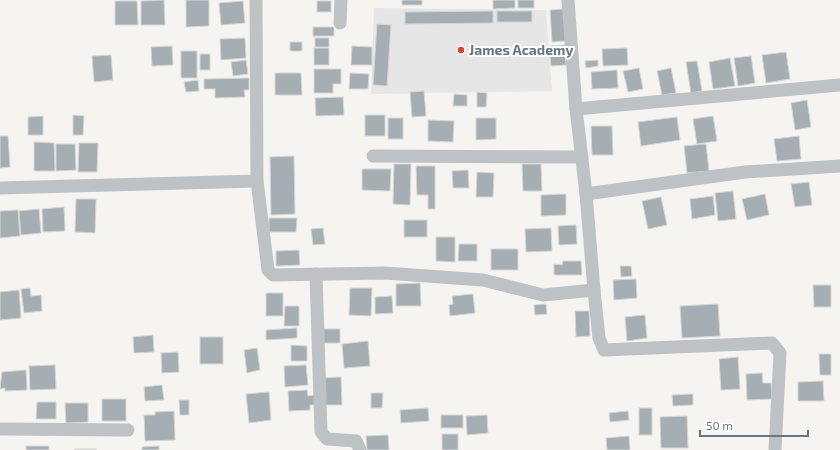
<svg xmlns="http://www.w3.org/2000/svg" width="840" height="450" font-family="'Exo 2',sans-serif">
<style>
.built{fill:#e5e6e5}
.building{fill:#a5aeb2;stroke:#d6d6d4}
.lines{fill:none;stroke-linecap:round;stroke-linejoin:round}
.street{stroke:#bec2c5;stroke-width:13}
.poi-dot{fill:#d9442d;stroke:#fff;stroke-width:1.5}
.labels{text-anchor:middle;stroke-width:4;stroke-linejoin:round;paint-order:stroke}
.poi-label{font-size:14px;font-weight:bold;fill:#657780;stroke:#fff;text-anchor:start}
</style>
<rect width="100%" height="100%" fill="#f5f4f1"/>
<polygon class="built" points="374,8 546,10 552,91 371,94"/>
<g class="building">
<polygon points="164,0 165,25 141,25 141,1"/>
<polygon points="186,0 209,0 209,26 186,27"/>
<rect x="402" y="0" width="20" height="5"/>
<polygon points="493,0 515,0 515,8 493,9"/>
<rect x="518" y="0" width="16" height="8"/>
<polygon points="115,1 137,1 138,25 115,25"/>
<polygon points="243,1 245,23 221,25 219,3"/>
<rect x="317" y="1" width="14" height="11"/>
<polygon points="563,9 566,41 552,42 550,10"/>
<polygon points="493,11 493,23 405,24 405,12"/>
<rect x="497" y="11" width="35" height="11"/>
<polygon points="377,24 391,25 387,86 373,85"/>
<rect x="313" y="27" width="21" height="9"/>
<polygon points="245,38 246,58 221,60 220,39"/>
<rect x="315" y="38" width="14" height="9"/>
<rect x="290" y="42" width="12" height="9"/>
<polygon points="565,45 566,65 551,66 549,46"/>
<polygon points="172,46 173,65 152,66 151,47"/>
<polygon points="352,46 372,47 372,65 351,65"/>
<rect x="314" y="48" width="15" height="17"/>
<polygon points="627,48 628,65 603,66 602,49"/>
<rect x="181" y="51" width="16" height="27"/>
<polygon points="786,52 790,79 766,83 762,55"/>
<rect x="200" y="54" width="10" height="16"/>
<polygon points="111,55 113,80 94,82 92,56"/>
<polygon points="751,56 755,83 738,86 734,58"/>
<polygon points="730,58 735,86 713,89 709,62"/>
<polygon points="246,60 248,74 233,76 231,62"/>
<polygon points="598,60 598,66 586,68 585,61"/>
<polygon points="697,61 702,91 691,93 686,62"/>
<polygon points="639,68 643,89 628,92 623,71"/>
<polygon points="671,68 676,93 662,95 657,71"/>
<polygon points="314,69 341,69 341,84 333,84 333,93 314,93"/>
<polygon points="617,70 618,88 592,89 591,72"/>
<polygon points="275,73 301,73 302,95 275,95"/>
<polygon points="350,73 369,74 368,89 349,89"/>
<polygon points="249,78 249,90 244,90 245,97 215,98 215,89 204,89 204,79"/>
<polygon points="198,80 199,91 186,92 184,82"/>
<polygon points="424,91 426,116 412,117 410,92"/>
<polygon points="477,92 487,93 486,107 477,107"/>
<polygon points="454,94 467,95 467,106 453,106"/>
<polygon points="343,97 344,115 316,116 315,98"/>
<polygon points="807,100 811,127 795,130 791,103"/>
<polygon points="73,115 84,116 83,135 73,135"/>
<rect x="365" y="115" width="20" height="21"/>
<polygon points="43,116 43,135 28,135 28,117"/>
<polygon points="713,116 717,141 697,144 693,119"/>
<polygon points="677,117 680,140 641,146 638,122"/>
<rect x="388" y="118" width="15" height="21"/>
<polygon points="476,118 496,118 496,139 476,140"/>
<polygon points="428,120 454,121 453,142 428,141"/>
<polygon points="591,126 612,126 613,155 592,155"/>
<polygon points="0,136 8,136 10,167 0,168"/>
<polygon points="799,136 801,159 777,161 774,139"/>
<polygon points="34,142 54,143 55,171 34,171"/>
<polygon points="79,143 98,143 97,172 78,172"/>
<polygon points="56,144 75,144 76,170 56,171"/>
<polygon points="706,144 709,171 687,173 684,146"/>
<polygon points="294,156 295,214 271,215 270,157"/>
<polygon points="394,164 411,164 410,205 393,204"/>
<polygon points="522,164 541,164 542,191 523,191"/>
<polygon points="416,166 435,166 435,209 428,209 428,195 417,195"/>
<polygon points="362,169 391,169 390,191 362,190"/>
<polygon points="468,170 469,188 453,188 452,171"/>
<polygon points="477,172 494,173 493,197 476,197"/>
<polygon points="809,182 812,205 795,207 791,184"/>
<polygon points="733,191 736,219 718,221 715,193"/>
<polygon points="566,194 566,215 541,216 541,195"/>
<polygon points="765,194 769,215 747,220 742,199"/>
<polygon points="713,196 715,215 692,219 690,199"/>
<polygon points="661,197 667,225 648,229 642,201"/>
<polygon points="76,199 96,199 95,233 75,232"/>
<polygon points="64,207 65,231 43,232 42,209"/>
<polygon points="39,209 41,233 21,235 19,211"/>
<polygon points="18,210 20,236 0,238 0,211"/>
<polygon points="269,218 297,218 296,232 269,232"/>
<rect x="404" y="220" width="23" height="17"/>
<polygon points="576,225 577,244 559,245 558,226"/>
<polygon points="323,228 325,244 313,245 311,229"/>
<polygon points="551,228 552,251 526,252 525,229"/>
<polygon points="436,237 455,237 455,262 436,261"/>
<polygon points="459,244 477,244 477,261 458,261"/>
<rect x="491" y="249" width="27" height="21"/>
<polygon points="299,250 300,265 276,266 276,251"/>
<polygon points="563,261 581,261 582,275 554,275 554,264 562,265"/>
<polygon points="620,266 631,266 632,276 621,277"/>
<polygon points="636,279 637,298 614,300 613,280"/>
<polygon points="420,283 421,306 396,306 396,284"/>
<polygon points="813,285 831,285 831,307 814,307"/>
<polygon points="30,288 31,296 41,295 42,311 24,313 21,289"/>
<polygon points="350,288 372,288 371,316 349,315"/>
<polygon points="19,290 21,318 0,320 0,292"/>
<rect x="266" y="293" width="17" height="23"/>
<polygon points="473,294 475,313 450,316 449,305 453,304 452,296"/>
<polygon points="392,296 393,313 375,314 375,297"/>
<polygon points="546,304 547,314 535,315 534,305"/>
<polygon points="718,304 720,336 682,338 680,306"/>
<polygon points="285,306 299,306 299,326 284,326"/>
<polygon points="575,311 589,311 590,336 576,337"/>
<polygon points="645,315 647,338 627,341 625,317"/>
<polygon points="297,328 297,338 266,340 266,330"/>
<rect x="323" y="329" width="17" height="14"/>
<polygon points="153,335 154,352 134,353 133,337"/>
<rect x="200" y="337" width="23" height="27"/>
<polygon points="368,341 370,366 344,368 342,344"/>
<polygon points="291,345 307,346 307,361 291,361"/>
<polygon points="257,348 260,370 247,373 244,350"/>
<polygon points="178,352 179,372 162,373 161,353"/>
<polygon points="819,354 831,354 831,375 820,375"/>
<polygon points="738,357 740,389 721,390 719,359"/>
<polygon points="55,365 56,389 30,390 29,366"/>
<polygon points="306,365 308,385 285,387 284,366"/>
<polygon points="26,370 27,390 5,391 5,388 0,389 2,372"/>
<polygon points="762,373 763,383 771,383 772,399 747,400 746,374"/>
<polygon points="341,377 342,405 324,405 322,378"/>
<polygon points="823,381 824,401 798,401 798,382"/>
<polygon points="162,385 164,400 145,401 144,387"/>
<polygon points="307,390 308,396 316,395 317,405 310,405 310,410 289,411 288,391"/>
<polygon points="269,392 271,420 249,423 246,394"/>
<polygon points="371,393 383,393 382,408 371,408"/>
<polygon points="693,394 693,405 673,406 672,395"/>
<rect x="102" y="399" width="24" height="22"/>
<polygon points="179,400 189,400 189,415 180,415"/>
<polygon points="37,402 56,402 56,419 36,419"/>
<polygon points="65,403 88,403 88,422 66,423"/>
<polygon points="428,408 429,421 401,423 400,410"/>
<rect x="639" y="408" width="13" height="27"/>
<polygon points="174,411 175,440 145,441 144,415 155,415 155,412"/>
<polygon points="628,411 629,420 610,422 609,413"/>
<rect x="441" y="415" width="22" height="13"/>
<polygon points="487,415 488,433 467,435 466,416"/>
<polygon points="687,416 688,448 661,448 660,417"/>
<rect x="442" y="434" width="16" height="16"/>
<polygon points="388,435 389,450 367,450 366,436"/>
<polygon points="629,436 630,450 607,450 606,438"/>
<rect x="26" y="446" width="23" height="4"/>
<polygon points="159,446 159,450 142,450 142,447"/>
<rect x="75" y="449" width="21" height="1"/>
</g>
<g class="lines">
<g class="street">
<polyline points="568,0 576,109 586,194 594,290 599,338 604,350 772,343 780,353 775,450"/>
<polyline points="340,23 341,0"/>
<polyline points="576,109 840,85"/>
<polyline points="373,156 582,157"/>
<polyline points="257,181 268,270 273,275 385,273 483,280 543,295 594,290"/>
<polyline points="0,188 257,181 256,0"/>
<polyline points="586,194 745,172 840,166"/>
<polyline points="316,274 321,432 327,439 356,441 360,450"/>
<polyline points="0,429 128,430"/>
</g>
</g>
<circle class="poi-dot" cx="461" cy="50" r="4"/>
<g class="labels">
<g class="poi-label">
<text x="469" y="55">James Academy</text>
</g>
</g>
<path d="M700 430v6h108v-6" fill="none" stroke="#657780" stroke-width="2"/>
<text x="706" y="430" font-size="12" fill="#657780" stroke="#ffffff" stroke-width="3" paint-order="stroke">50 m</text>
</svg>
